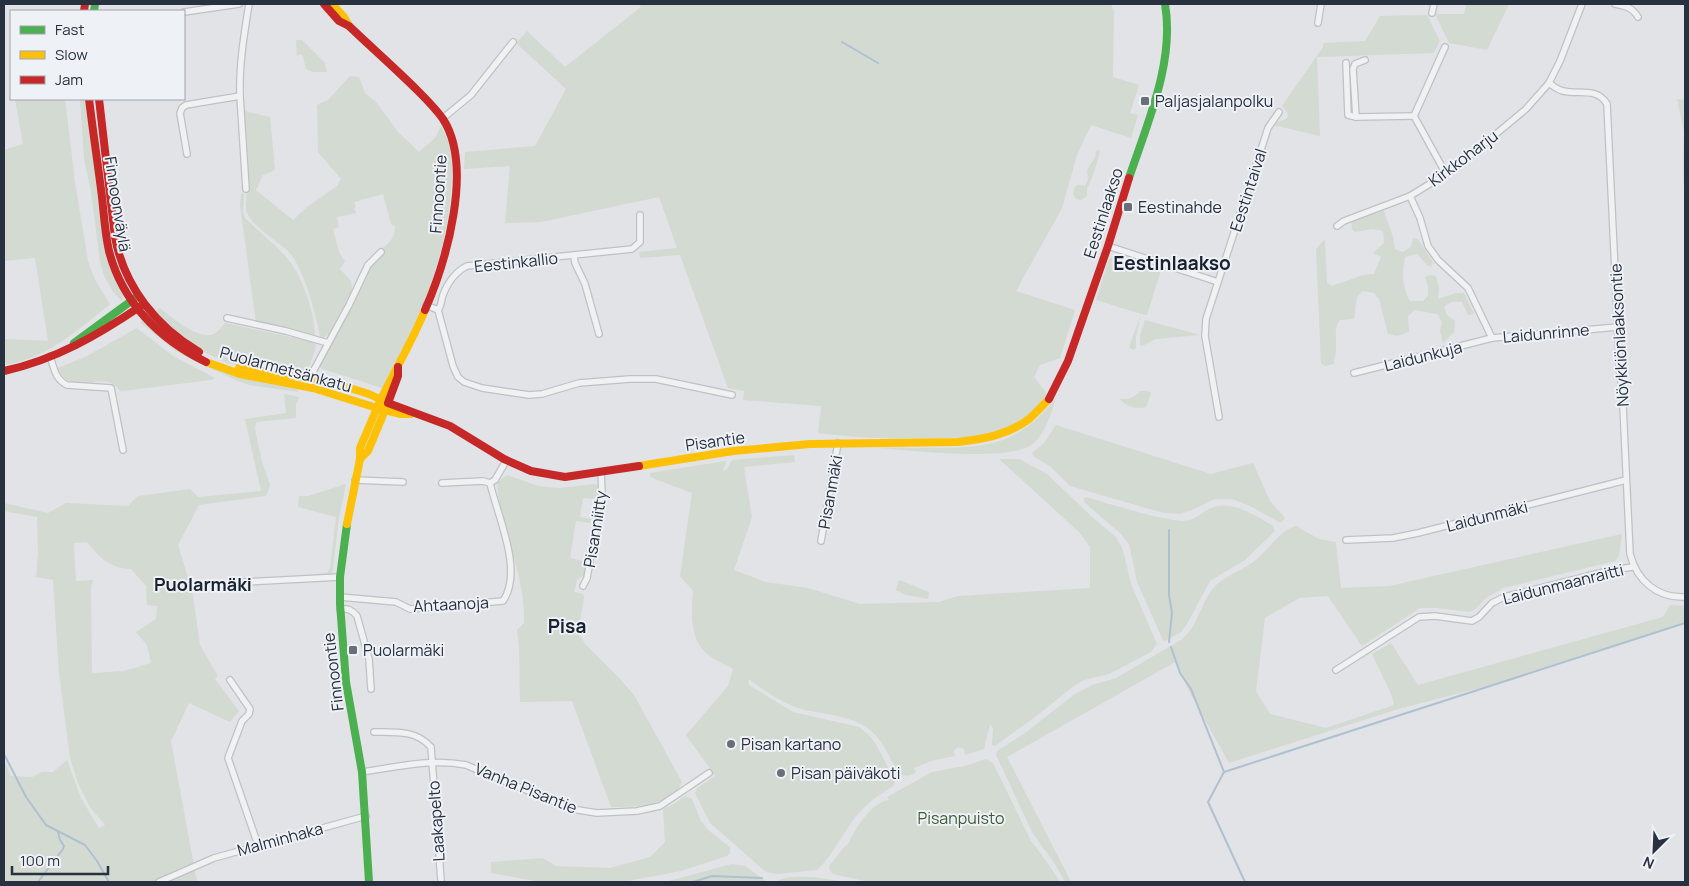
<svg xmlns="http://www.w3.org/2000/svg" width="1689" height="886" font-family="Manrope,sans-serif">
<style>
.green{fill:#d2dad1;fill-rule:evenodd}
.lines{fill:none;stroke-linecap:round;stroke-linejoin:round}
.stream{stroke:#afc1d1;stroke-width:2}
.street-casing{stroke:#bfc1c4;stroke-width:8}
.street{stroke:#f0f1f2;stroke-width:5.5}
.fast{stroke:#4caf50;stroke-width:8}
.slow{stroke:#ffc107;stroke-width:8}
.jam{stroke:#c62828;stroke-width:8}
.poi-dot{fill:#696f79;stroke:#eef1f6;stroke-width:2}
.labels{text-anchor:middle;stroke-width:4;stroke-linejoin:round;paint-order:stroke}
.poi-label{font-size:16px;fill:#28313f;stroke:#eef1f6;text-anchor:start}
.street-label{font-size:16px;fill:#28313f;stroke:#eef1f6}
.park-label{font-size:16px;fill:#3d5b35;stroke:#eef1f6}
.neighbourhood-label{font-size:18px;font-weight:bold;fill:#1a2230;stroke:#eef1f6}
.quarter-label{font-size:19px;font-weight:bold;fill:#1a2230;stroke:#eef1f6}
</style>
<rect width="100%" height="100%" fill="#e1e3e6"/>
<g class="green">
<path d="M638 4H1111L1114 12 1113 77 1139 85 1130 113 1138 115 1131 138 1091 125 1077 155 1062 208 1016 291 1075 310 1060 358 1040 365 1034 377 1047 394C1034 414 1013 428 989 434 971 440 951 438 933 438 894 439 857 438 818 433L821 406 743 400 744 391 728 388 680 255 640 258 639 252 677 248 659 197 541 222 505 223 510 166 464 169 465 152 535 146 566 89 516 43 527 31 565 67 641 7Z"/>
<polygon points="1466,4 1509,4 1487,50 1449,43 1435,14 1464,14"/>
<path d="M1427 15 1440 41 1434 53 1317 57 1320 136 1273 125C1277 120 1283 122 1288 117L1287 112 1282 106 1323 47V43L1365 41 1380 16Z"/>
<polygon points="296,40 302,40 325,63 327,72 313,72 306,69 303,56 301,54 297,56"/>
<path d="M350 76 359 77 365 93 376 102 398 132 419 152 435 138 441 126C444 133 449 140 450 147 454 162 452 177 451 192 445 266 416 324 382 388L323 369 318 366 373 263 383 255V248C391 241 395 237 395 226L391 224 383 194 354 202 356 207 354 208 356 213 337 217 339 227 333 229 339 252 345 261 340 269 351 281 352 290 329 334 323 338 320 337C317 316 303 266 288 251 277 241 255 228 248 215 244 207 247 197 247 188 247 163 245 137 245 111L270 117 275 170 263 175 256 190 293 220 307 207 337 186 341 179 318 152 317 105 328 100Z"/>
<path d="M15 99H65L75 182 88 261 95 280 110 304C78 330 46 359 4 365V339L48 341 35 258 4 261V150L23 144Z"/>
<polygon points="80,99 85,99 105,252 123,296 122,301 113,292 104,276 100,262 91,191 84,159"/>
<polygon points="1677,99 1685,100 1685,217 1683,164 1684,132"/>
<path d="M1100 150C1100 154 1090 186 1087 188V196L1081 200 1076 199 1073 194 1074 189 1077 185 1085 186 1088 180 1087 170 1095 157 1096 151Z"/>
<path d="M241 193 244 194 243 211 245 218C259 232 275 244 288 259 302 276 315 314 315 336L256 323 240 205Z"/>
<path d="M1383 209 1393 237 1395 249 1403 252 1411 247 1413 238 1418 239 1433 262 1431 267 1427 265 1417 254 1405 257C1402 273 1402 287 1410 301H1423L1428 296V286L1425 277 1430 275 1436 276 1439 289 1438 299 1456 293H1464L1474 314 1468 315 1462 302C1455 301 1450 301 1444 307L1447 315 1455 321 1454 332 1443 343 1440 331 1442 322 1437 314 1415 310 1408 316 1409 332 1397 336 1388 334 1379 299 1374 293 1363 291 1357 297 1354 319 1340 320C1333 330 1337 337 1336 348 1336 354 1334 359 1334 364L1325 366 1321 363 1316 249 1325 239 1327 283 1332 286 1363 275 1374 274 1381 257 1373 253 1384 243 1383 231 1373 229 1355 232 1352 229 1351 222Z"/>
<polygon points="1115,255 1161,270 1147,315 1141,314 1136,336 1136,348 1133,350 1129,347 1141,314 1096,300 1109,259"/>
<path d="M160 308C171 317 194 337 210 335 217 334 221 328 225 323L314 342 316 347 308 370 296 373 256 369 227 363 192 346 156 312Z"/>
<polygon points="1145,320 1200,335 1156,339 1142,346 1140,344 1140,335"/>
<polygon points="142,321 188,355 296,388 299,392 249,385 238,381 185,356 173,349 141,323"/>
<path d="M137 328 173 356 215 378 211 380 122 391 119 390C106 368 70 399 58 368L87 356Z"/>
<path d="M1141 391H1146L1151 393 1146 407C1136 410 1125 406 1119 398 1128 401 1134 397 1141 391Z"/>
<path d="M284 394 299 397 296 404V418L256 422 255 429 262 462 270 485 266 496 199 505 178 545 192 590 200 645 218 676 215 679 239 711 230 722 189 703 171 741 197 882H4V759L11 776 32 777 42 772H53L67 760 81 798 99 828 105 825 90 807 78 783 70 758 59 673 53 580 36 577 38 553 37 517 4 511V503L48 513 66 503 128 506 138 496 190 489 198 497 261 491 245 419 286 413ZM87 542C100 558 109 568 131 569L146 586 147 605 157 606 156 619 136 632 147 645 151 663 124 671 92 673 91 588 93 580 76 581 74 543Z"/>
<path d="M1056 398C1051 413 1046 432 1034 443 1012 463 911 450 878 448 890 447 901 448 913 448 977 447 1012 453 1056 398Z"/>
<polygon points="1056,425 1211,474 1253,463 1270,501 1285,518 1281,523 1252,507 1232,499 1215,499 1192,510 1180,514 1165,513 1146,508 1070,486 1051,467 1033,456 1032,453 1044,443"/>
<path d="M794 455 795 462 744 467 752 517 734 570 766 582 808 588 860 604 939 602 958 596 1090 588V547L1079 532 999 459H1019L1047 474 1091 516 1116 537 1123 550 1131 584 1157 644 1151 652 1117 670 1109 674 1084 680 1075 685 1039 714 995 746 992 745 993 728 990 724 984 749 965 755 964 749 958 747 954 751 955 756 934 760 914 768 916 772C911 777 906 776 899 775 879 735 874 723 828 714 818 712 807 711 798 708 780 702 763 689 748 679L749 685 793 712 859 727 871 737 877 746 895 781 893 786C881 794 869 801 859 813 843 831 834 854 817 870L777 874 766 872 710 823 695 793 697 788 715 776 686 735 728 686 733 669C724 664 712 659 705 652 690 639 691 609 693 591L680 576 692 493 650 477V473L726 461 723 471 727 469 732 460Z"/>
<path d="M507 475 538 486 559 488 595 484 598 486 599 494 597 499 583 498 580 517 591 519 590 523 576 521 570 558 588 562 584 575 577 580 574 592 583 594 584 597 579 628V634L586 645 620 679 634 695 682 782C671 807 634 807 611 807L572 701 520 702 519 647 517 630 524 623C526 574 500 530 497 483Z"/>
<polygon points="346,484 339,518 332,575 315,576 315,574 327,573 330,569 336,517 298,507 299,496 308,496"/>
<path d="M1084 497C1092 498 1099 501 1106 503 1129 509 1151 517 1174 520 1194 523 1194 517 1209 509 1230 498 1256 516 1273 526L1275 531 1245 560 1210 581 1187 624 1181 632 1165 641 1163 640 1137 582 1129 544 1121 534 1084 502Z"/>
<path d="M1296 526 1319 539 1336 542 1341 588 1389 586 1622 534 1619 556 1615 561 1503 588 1486 598 1474 610 1470 612 1437 608H1420L1362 646 1328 596 1299 598 1265 618 1256 691 1270 714 1326 728 1394 705 1392 696 1372 654 1391 643 1418 685 1663 617 1670 605 1685 606V623L1513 679 1395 710 1229 763 1189 691 1175 662 1007 757 1071 882H1065L1053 861 1033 834 996 755 997 751 1025 733 1075 694 1092 685 1116 678 1181 640C1198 626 1198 611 1209 594 1219 578 1237 573 1252 563 1268 552 1277 532 1296 526Z"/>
<polygon points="899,580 929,592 928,599 906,595 896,590"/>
<path d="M986 759 993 763 1031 841 1047 862 1060 882H869L833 874 830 871 829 866 846 845 847 846C853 832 872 801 889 800L887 797 932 772 965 766Z"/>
<polygon points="685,796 692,799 701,821 708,830 730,847 730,853 727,856 681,871 623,882 540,882 491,873 491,862 543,858 556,866 610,868 650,857 665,842 663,809 672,805"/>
<polygon points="732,864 745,866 767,882 665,882"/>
<path d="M813 877 847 882H776C785 875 802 877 813 877Z"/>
</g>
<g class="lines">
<g class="stream">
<polyline points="842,42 878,63"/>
<polyline points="1169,642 1172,613 1169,595 1169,530"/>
<polyline points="1171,647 1180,673 1191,689 1224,772"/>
<polyline points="4,754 26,797 46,825 85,845 97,861 109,882"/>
<polyline points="38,882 63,849 64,846 60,840 58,832"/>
<polyline points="693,882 712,876 762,878"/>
<polyline points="1245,882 1208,802 1224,772 1685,623"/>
</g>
<defs>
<g id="street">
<path d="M1615 4C1625 6 1632 7 1638 17"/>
<polyline points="184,12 239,4"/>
<polyline points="1432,13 1434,4"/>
<polyline points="1318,23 1321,4"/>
<polyline points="1445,47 1414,116 1446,174"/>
<polyline points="1346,63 1348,115 1356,117 1414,116"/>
<path d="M1549 83C1553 86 1558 90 1563 91 1579 95 1597 87 1607 104L1620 377 1622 385 1630 554C1637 581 1657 598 1685 597"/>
<polyline points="240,96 246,189"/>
<polyline points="1356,117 1353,69 1355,64 1365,60"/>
<polyline points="443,118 471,95 513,42"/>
<path d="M187 154 180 113 182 108 186 105 240 96C239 65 244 35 249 4"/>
<polyline points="1410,196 1420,218 1428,246 1438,260 1468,288 1492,338 1618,327"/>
<polyline points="1337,226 1344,221 1410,196 1454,169 1526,109 1549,83 1560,61 1582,4"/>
<polyline points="1108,246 1218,282"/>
<polyline points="574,256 575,263 585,284 599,334"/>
<path d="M426 305 438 310C442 305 441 300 443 295 448 282 455 272 467 266L632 249 640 242V215"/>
<polyline points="438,310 453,366 458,377 464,382 482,388 529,395 542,394 579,383 630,379 656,379 732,395"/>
<polyline points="227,318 286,331 328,343"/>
<path d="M50 356C54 368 55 379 67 385L111 388 123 450"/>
<polyline points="1354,373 1492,338"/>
<polyline points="309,379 349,305 368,265 381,252"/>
<polyline points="1219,417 1205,336 1206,319 1268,128 1279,112"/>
<polyline points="355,480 403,482"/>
<polyline points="442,483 483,481 490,483"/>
<polyline points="1346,540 1393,538 1418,533 1626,480"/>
<polyline points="821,541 838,443"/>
<polyline points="244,582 340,577"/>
<polyline points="583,586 587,578 602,493 601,472"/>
<path d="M340 597 396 602 410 609 503 601C524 571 497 515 490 483L495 480 506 461"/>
<path d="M340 609C348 608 352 610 357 616L369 659 371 689"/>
<polyline points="1336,670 1419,617 1435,616 1472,621 1479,617 1492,603 1504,597 1612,570 1633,567"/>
<polyline points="230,680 250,709 249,714 242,721 228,758 258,845"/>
<path d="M374 732C395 732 416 730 431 747L441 880"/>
<path d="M362 772C397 767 431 758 466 765L572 809 597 813 637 811 660 806 709 773"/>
<polyline points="159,882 214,858 366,816"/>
</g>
</defs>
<use href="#street" class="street-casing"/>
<use href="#street" class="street"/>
<g class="fast">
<polyline points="94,11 95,4"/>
<path d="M1129 178C1147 124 1175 62 1165 4"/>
<polyline points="74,343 138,296"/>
<polyline points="347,524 340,577 340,604 346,682 362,772 369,882"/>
</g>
<g class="slow">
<polyline points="332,4 344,17 349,26"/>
<polyline points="206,362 240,374 313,388 377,408 360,448 360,459 347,524"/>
<polyline points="239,368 324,380 369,394 388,403 368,451 360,459"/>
<path d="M411 414H401L377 408C392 375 411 344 425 310"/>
<path d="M639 466 733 451 810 444 958 442C984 439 1008 435 1029 419 1036 413 1043 405 1049 399"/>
</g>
<g class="jam">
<path d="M324 4 339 21 349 26C372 48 396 69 418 91 427 100 436 109 443 119 474 167 446 262 425 310"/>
<polyline points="84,11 85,4"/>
<path d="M89 99C93 132 98 165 102 197 104 215 105 234 109 251 122 302 159 339 206 362"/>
<path d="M99 99 115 237C124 287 157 327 199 352"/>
<polyline points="398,367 398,376 388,403 450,426 504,459 531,471 565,477 639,466"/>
<path d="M4 371C55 360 98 335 141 306"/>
<polyline points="1049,399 1068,361 1108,246 1129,178"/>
</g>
</g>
<g class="poi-dot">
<rect x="1140" y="96" width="10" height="10" rx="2.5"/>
<rect x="1123" y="202" width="10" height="10" rx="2.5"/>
<rect x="348" y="645" width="10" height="10" rx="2.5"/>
<circle cx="731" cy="744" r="5"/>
<circle cx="781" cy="773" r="5"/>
</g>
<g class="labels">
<g class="poi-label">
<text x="1155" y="107">Paljasjalanpolku</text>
<text x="1138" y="213">Eestinahde</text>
<text x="363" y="656">Puolarmäki</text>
<text x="741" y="750">Pisan kartano</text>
<text x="791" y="779">Pisan päiväkoti</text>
</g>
<g class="street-label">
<text transform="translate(1463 158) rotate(-37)" y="6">Kirkkoharju</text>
<text transform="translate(1248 190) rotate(-72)" y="6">Eestintaival</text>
<text transform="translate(438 194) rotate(-86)" y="6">Finnoontie</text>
<text transform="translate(118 204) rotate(81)" y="6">Finnoonväylä</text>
<text transform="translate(1103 213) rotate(-72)" y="6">Eestinlaakso</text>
<text transform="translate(516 262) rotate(-6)" y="6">Eestinkallio</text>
<text transform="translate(1546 333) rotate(-5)" y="6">Laidunrinne</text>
<text transform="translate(1619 335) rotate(-93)" y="6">Nöykkiönlaaksontie</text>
<text transform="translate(1423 356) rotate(-14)" y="6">Laidunkuja</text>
<text transform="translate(286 369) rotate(15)" y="6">Puolarmetsänkatu</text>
<text transform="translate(715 441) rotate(-8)" y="6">Pisantie</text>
<text transform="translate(830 492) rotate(-80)" y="6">Pisanmäki</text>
<text transform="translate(1487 516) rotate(-14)" y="6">Laidunmäki</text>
<text transform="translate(595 529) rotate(-81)" y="6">Pisanniitty</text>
<text transform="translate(1563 584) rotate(-14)" y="6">Laidunmaanraitti</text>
<text transform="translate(451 604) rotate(-3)" y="6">Ahtaanoja</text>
<text transform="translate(333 672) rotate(-97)" y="6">Finnoontie</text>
<text transform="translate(526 788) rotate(22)" y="6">Vanha Pisantie</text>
<text transform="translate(436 821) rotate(-94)" y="6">Laakapelto</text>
<text transform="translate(280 839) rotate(-15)" y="6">Malminhaka</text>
</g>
<g class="park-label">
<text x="961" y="824">Pisanpuisto</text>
</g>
<g class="neighbourhood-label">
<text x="203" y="591">Puolarmäki</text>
</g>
<g class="quarter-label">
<text x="1172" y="270">Eestinlaakso</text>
<text x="567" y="633">Pisa</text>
</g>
</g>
<rect width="1689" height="886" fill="none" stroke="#28313f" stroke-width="10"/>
<rect x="10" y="10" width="175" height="90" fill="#eef1f6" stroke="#9fa4ad"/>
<rect x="20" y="26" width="25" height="8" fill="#4caf50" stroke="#9fa4ad"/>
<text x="55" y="35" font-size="15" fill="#28313f">Fast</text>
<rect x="20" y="51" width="25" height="8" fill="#ffc107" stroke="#9fa4ad"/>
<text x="55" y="60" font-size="15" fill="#28313f">Slow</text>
<rect x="20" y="76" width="25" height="8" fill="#c62828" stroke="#9fa4ad"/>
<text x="55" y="85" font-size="15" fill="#28313f">Jam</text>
<g transform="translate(1654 851) rotate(204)" stroke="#eef1f6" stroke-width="4" paint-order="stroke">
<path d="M0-4L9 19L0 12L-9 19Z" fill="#28313f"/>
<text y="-8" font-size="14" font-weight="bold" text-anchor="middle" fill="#28313f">N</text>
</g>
<path d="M12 866v8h96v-8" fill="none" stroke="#28313f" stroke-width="2.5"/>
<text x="20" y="866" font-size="15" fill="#28313f" stroke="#eef1f6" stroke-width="4" paint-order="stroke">100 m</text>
</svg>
